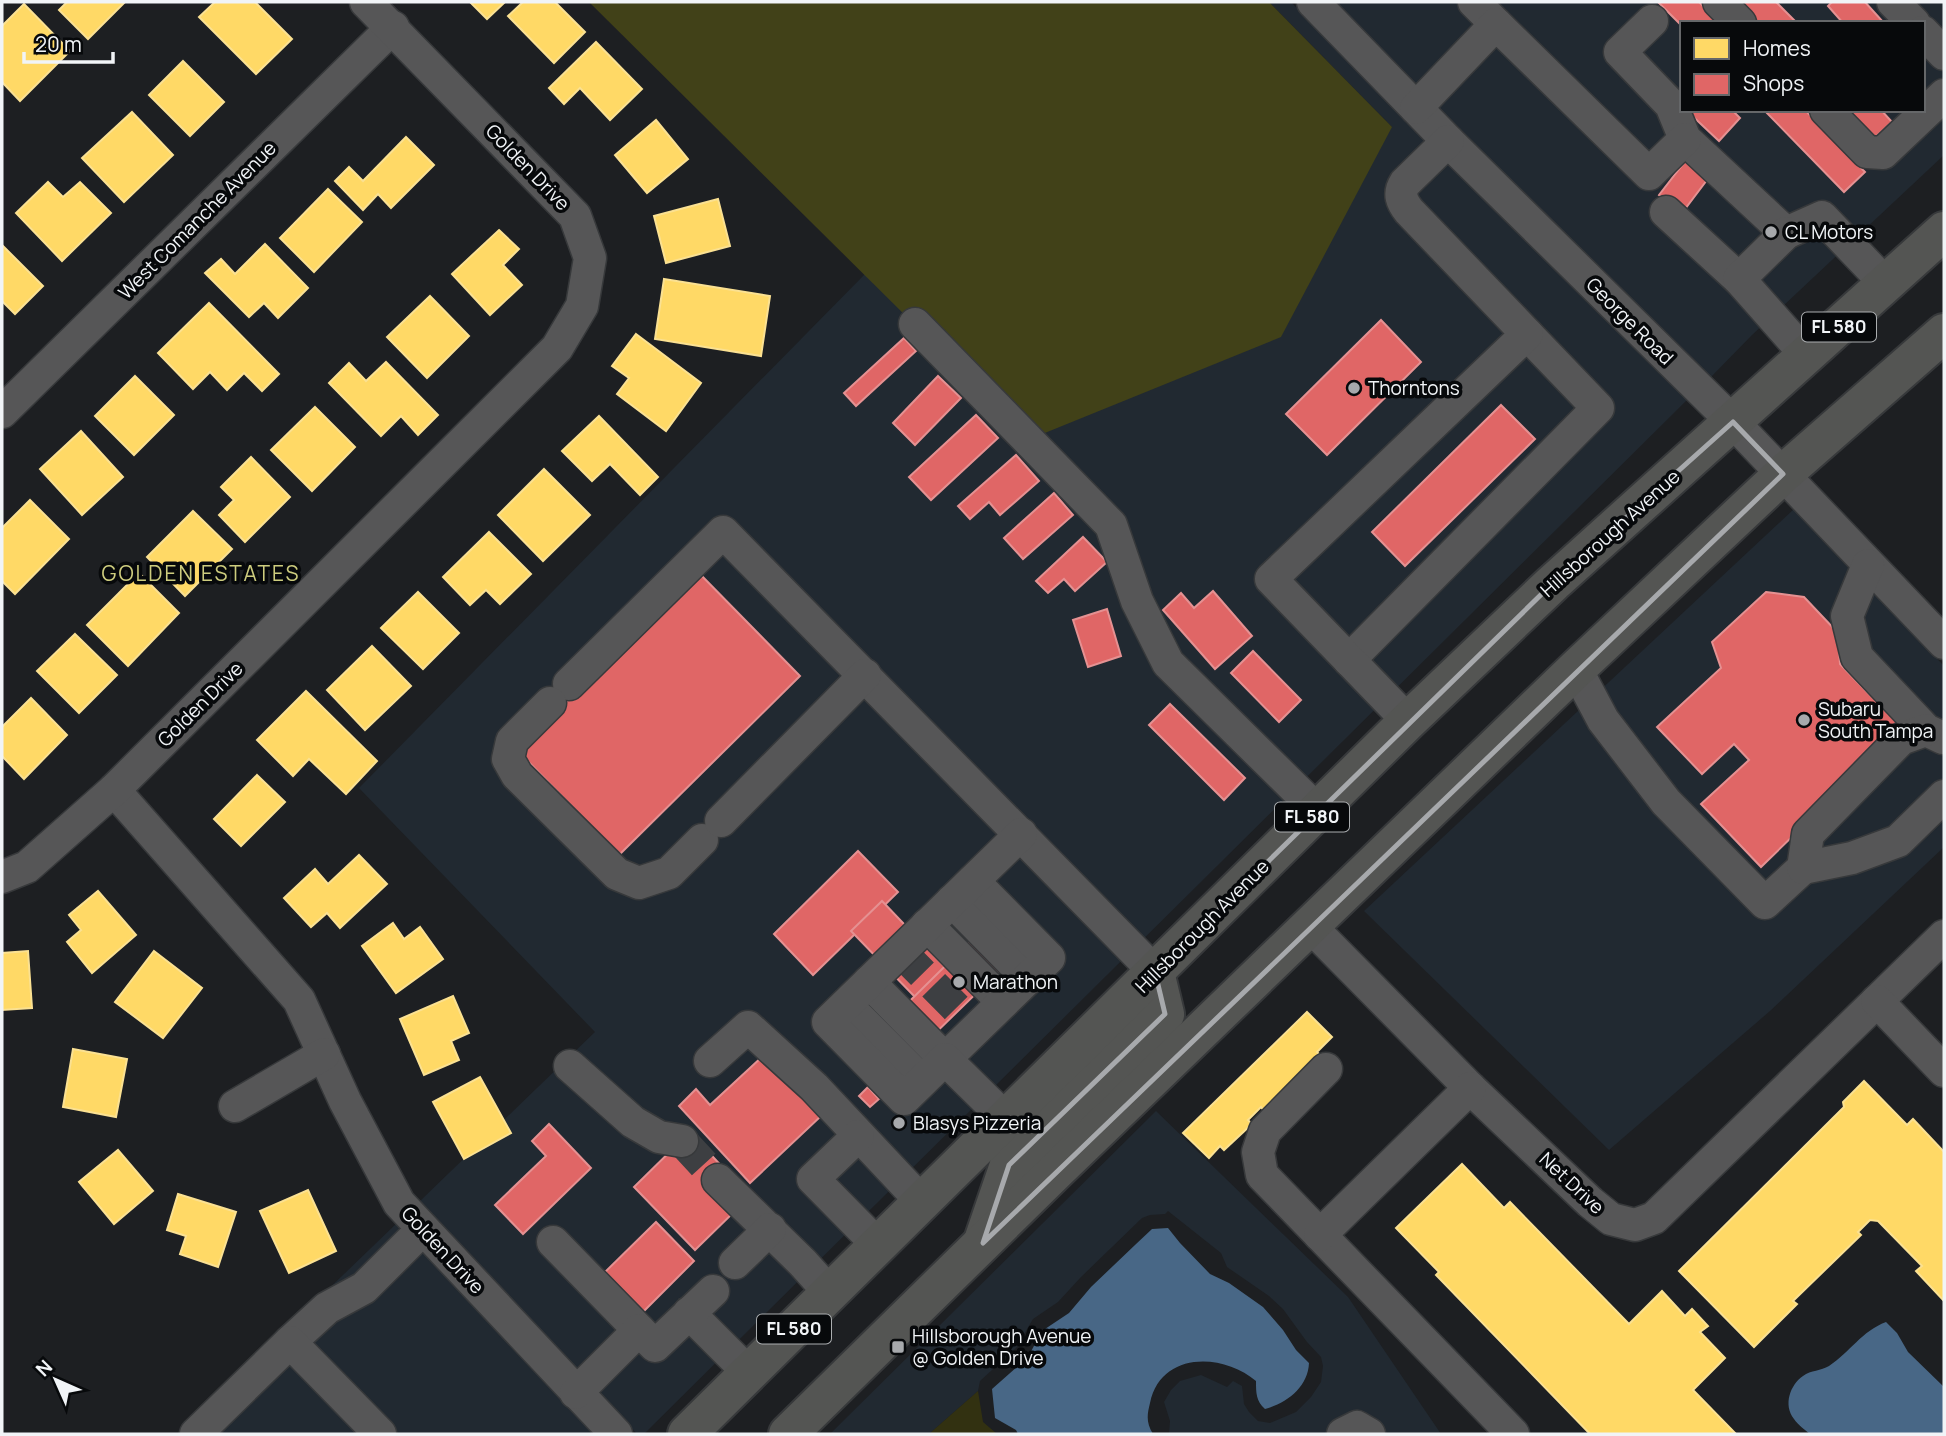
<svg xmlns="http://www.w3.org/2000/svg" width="1946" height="1436" font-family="Manrope,sans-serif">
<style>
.built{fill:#212931;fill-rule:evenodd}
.green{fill:#323111}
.forest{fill:#414118}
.water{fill:#486786}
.homes{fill:#ffd966;stroke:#fbe192;stroke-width:2}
.shops{fill:#e06666;stroke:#e59192;stroke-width:2}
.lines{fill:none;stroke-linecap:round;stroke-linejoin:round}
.minor-tunnel{stroke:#3d3f42;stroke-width:32;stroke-dasharray:32 16;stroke-linecap:butt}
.minor-casing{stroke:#37393b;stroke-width:35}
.major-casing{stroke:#37393b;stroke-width:42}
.minor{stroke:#565657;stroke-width:32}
.major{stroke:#545553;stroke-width:38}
.marked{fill:none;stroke:#a7a9ac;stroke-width:5;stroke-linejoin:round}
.poi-dot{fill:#a7a9ac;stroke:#07090b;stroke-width:2.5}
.labels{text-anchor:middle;stroke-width:7;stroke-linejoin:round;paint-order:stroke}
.shield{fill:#07090b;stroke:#abaeb0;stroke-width:2}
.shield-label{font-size:18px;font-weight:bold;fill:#f1f4f7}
.street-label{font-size:19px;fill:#f1f4f7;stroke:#07090b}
.poi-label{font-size:19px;fill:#f1f4f7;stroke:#07090b;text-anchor:start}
.neighbourhood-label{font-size:21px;letter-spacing:2px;fill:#cdcc7e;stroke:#07090b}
</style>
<rect width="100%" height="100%" fill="#1d1f22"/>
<g class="built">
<polygon points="1269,2 1291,2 1437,152 1688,399 644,1434 637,1434 419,1202 595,1032 359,788 865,274 1030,439 1392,127"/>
<path d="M1334 2H1944V155L1752 335 1710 378 1459 130ZM1682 23H1923V110H1682Z"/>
<polygon points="1794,509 1944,666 1944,847 1770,1011 1609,1150 1364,911"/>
<polygon points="1156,1111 1348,1297 1441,1434 1169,1434 1170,1421 1164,1402 1171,1390 1180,1381 1201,1375 1227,1387 1233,1381 1242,1386 1244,1404 1249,1412 1258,1421 1270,1423 1296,1412 1311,1397 1321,1382 1323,1366 1321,1357 1307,1342 1283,1309 1269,1296 1227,1267 1221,1253 1168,1211 1165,1214 1150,1215 1142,1218 1081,1277 1058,1302 1033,1319 1016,1348 980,1381 978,1391 929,1434 830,1434"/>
<polygon points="397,1223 595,1434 178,1434"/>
</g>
<polygon class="green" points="978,1391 983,1422 997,1434 929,1434"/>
<polygon class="forest" points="589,2 1269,2 1392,127 1281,337 1030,439"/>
<g class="water">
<path d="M1168 1228 1180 1243 1210 1274 1229 1283 1263 1307 1283 1330 1296 1350 1309 1363C1308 1387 1287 1403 1265 1409 1256 1401 1256 1393 1256 1381 1223 1353 1161 1351 1150 1403 1147 1415 1146 1423 1153 1434H1018L1016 1430 995 1418 992 1389 1028 1357 1042 1331 1069 1313 1091 1287 1135 1245 1152 1229Z"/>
<path d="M1886 1322 1897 1333 1908 1352 1944 1387V1434H1810C1805 1430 1798 1425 1794 1419 1783 1405 1790 1385 1803 1376 1811 1370 1821 1371 1829 1366 1850 1352 1862 1331 1886 1322Z"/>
</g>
<g class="homes">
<polygon points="67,2 125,2 88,39 59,10"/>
<polygon points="215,2 255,2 292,39 256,74 199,17"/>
<polygon points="470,2 505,2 487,19"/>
<polygon points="523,2 555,2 585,32 554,63 508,16"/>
<polygon points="24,4 70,51 20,101 2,82 2,26"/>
<polygon points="596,42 642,89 610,120 580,88 564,104 549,88"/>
<polygon points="183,61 224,102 190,136 149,95"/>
<polygon points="132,112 173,155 124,202 82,158"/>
<polygon points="656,120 688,159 647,193 615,155"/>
<polygon points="406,137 434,165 391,208 378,194 363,210 335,181 349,167 363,181"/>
<polygon points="48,182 63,197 80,182 111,213 62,261 16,213"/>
<polygon points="328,189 362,222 314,272 280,238"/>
<polygon points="718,199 730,246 666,263 654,216"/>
<polygon points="499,230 519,249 503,265 522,285 490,315 452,274"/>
<polygon points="265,244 308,288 278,318 264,303 249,317 205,273 221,259 235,274"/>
<polygon points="2,245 43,286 15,314 2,301"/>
<polygon points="664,279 770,296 761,356 655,339"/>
<polygon points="430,296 469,336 427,378 387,337"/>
<polygon points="209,303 279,374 262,391 244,373 227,390 210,372 193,389 158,353"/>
<polygon points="636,334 701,383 666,431 617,394 629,378 612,366"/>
<polygon points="386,362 438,415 418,435 401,416 381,436 329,383 349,363 366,381"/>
<polygon points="135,376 174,415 134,455 95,416"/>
<polygon points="315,407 355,447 312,491 271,450"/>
<polygon points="599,416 658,477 640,495 610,464 592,481 562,451"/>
<polygon points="81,431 123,477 82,515 40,469"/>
<polygon points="251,457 290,497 245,542 219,515 234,500 221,487"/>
<polygon points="544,469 590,515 543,561 498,515"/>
<polygon points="30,500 69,539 15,594 2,581 2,528"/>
<polygon points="193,511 232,549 185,596 147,557"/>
<polygon points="489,532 531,574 500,604 486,590 470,605 443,577"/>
<polygon points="139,573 179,613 128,666 87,625"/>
<polygon points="418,592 459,633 423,669 381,628"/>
<polygon points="75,634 117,675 79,713 37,671"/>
<polygon points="372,646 411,686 365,730 327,690"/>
<polygon points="306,691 377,761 346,794 309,759 293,776 257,740"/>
<polygon points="31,698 67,735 24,779 2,756 2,727"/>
<polygon points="257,775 285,802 241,846 214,819"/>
<polygon points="359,855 387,884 340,928 327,913 311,927 284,898 315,869 328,884"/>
<polygon points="98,891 136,935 92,973 67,942 81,930 69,915"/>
<polygon points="393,923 404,939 420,927 443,959 396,993 362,946"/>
<polygon points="28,951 32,1008 2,1010 2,953"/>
<polygon points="154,951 202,988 163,1038 115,1002"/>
<polygon points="453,996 469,1033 451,1041 459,1060 424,1075 400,1019"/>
<polygon points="1307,1012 1332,1037 1317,1052 1321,1056 1264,1111 1261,1107 1248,1120 1252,1124 1224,1150 1220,1146 1209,1158 1183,1133"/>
<polygon points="73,1049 127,1059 116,1117 63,1107"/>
<polygon points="480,1077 511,1133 464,1159 433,1102"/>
<polygon points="1864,1081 1907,1125 1913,1119 1944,1152 1944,1301 1916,1271 1922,1266 1878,1221 1870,1220 1858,1232 1861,1235 1793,1301 1797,1304 1754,1347 1679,1271 1844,1107 1843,1102"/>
<polygon points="118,1150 153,1191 114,1224 79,1182"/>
<polygon points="1462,1164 1504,1208 1510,1202 1629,1324 1662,1291 1685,1316 1692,1309 1708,1326 1700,1332 1725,1358 1693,1390 1736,1434 1590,1434 1436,1275 1439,1272 1396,1228"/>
<polygon points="308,1190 336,1251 289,1273 260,1211"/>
<polygon points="178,1194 236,1212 218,1267 180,1254 186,1236 167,1230"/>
</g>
<g class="shops">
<polygon points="1658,2 1699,2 1720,23 1682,23 1682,26"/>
<polygon points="1738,2 1776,2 1797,23 1758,23"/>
<polygon points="1832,2 1865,2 1884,23 1843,23 1828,6"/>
<polygon points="1688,110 1732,110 1740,118 1719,141 1687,111"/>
<polygon points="1764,110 1805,110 1865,172 1844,192"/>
<polygon points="1843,110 1881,110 1892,122 1872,140"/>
<polygon points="1687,159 1710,176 1682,213 1659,195"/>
<polygon points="1381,320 1421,362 1327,455 1286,414"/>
<polygon points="904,338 916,351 856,406 844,393"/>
<polygon points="938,376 961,398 915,445 893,423"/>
<polygon points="1501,405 1535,439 1405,566 1372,532"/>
<polygon points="976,415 998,438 931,500 909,477"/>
<polygon points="1016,455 1039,481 1000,515 989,502 970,519 958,506"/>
<polygon points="1054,493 1073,515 1023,559 1004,538"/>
<polygon points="1083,537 1107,562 1075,591 1064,579 1048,593 1036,581"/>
<polygon points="698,572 800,676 619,855 517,750"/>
<polygon points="1213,591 1252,636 1215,669 1163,610 1181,593 1194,608"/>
<polygon points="1766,592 1804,597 1838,633 1840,664 1903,729 1761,867 1701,804 1749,760 1734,744 1702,774 1657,727 1721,668 1712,642"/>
<polygon points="1107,609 1121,656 1088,667 1073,620"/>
<polygon points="1253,651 1301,700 1279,722 1231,673"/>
<polygon points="1170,704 1245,778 1224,800 1149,725"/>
<polygon points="858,851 898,892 813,975 774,934"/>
<polygon points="882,901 945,967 915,997 851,931"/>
<polygon points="1007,905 1036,935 880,1087 852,1058"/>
<polygon points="763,1056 820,1117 750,1183 679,1106 696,1089 710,1105"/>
<polygon points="868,1087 879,1099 870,1107 859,1096"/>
<polygon points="549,1124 591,1168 523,1234 495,1205 546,1156 532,1141"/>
<polygon points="690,1132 726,1171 734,1212 695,1250 634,1187"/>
<polygon points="656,1222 694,1261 640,1315 601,1276"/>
</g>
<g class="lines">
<g class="minor-tunnel">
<polyline points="900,951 976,1028"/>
<polyline points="682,1141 718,1180"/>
</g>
<defs>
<g id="minor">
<polyline points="1313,2 1448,141 1733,422 1944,643"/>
<polyline points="1474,2 1496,24"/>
<polyline points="1719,2 1740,23"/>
<polyline points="1893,2 1914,23"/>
<polyline points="1652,21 1620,52 1671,105 1685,139 1786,233 1822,217 1886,284"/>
<polyline points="1923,32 1944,54"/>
<polyline points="1416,108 1496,24 1649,174 1685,139"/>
<polyline points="1826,110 1867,152 1883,153 1944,95"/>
<polyline points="1666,212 1739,279"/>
<polyline points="1786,233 1739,279 1807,356"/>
<polyline points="915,324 1111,525 1137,601 1168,663 1318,811"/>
<polyline points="2,412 393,27"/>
<polyline points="1868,565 1847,616 1857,657 1926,730 1943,738"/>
<polyline points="1349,660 1598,408 1527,334"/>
<polyline points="1576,669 1603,720 1666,802 1765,903 1803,868"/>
<polyline points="569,684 723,532 1155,972"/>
<polyline points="550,703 512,741 508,759 517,775 617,874 639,883 669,873 702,840"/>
<path d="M1408 721 1271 579 1527 334 1409 211C1402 202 1398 194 1405 183L1448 141"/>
<polyline points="1926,730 1901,739 1808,834 1803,868 1852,858 1898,841 1944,796"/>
<polyline points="114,790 299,1000 345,1101 399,1203 616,1434"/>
<polyline points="721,821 865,675"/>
<polyline points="2,877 27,867 114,790 557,348 582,306 590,258 575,216 366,2"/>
<polyline points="952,901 1028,978"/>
<polyline points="927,925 1003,1002"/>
<polyline points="1310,926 1470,1088 1590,1202 1611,1219 1635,1225 1654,1218 1944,936"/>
<polyline points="869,982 945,1059 1049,958 973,881"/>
<polyline points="1877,1001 1944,1071"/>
<polyline points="846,1005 922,1081"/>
<polyline points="710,1061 748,1027 814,1087 922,1202"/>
<polyline points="570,1066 633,1122 659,1137 682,1141"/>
<polyline points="1326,1069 1265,1131 1258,1152 1262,1175 1513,1434"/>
<polyline points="235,1106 324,1054"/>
<polyline points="1006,1119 945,1059 904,1099 828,1022 1021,834"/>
<polyline points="858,1136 813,1179 878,1245"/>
<polyline points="718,1180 803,1263 830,1293"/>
<polyline points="1320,1235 1470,1088"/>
<polyline points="553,1242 639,1330"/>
<polyline points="735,1263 770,1229"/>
<polyline points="689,1313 749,1373"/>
<polyline points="290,1342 327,1308 364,1288 423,1229"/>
<polyline points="576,1393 639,1330 655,1346 713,1291"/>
<polyline points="196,1434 290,1342 380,1434"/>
<polyline points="1343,1434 1357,1427 1369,1434"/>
</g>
<g id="major">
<polyline points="984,1238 1009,1165 1165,1014 1155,972"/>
<polyline points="687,1434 1408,721 1553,583 1944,231"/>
<polyline points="788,1434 1056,1171 1576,669 1783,474 1944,333"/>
</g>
</defs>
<use href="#minor" class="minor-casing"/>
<use href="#major" class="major-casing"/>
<use href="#minor" class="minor"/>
<use href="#major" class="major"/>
</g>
<path class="marked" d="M1733 422 1783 474 983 1243 1009 1165 1165 1014 1155 972 1553 583Z"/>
<g class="poi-dot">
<circle cx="1771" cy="232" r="7"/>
<circle cx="1354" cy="388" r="7"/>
<circle cx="1804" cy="720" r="7"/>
<circle cx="959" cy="982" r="7"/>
<circle cx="899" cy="1123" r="7"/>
<rect x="891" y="1340" width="14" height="14" rx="3.5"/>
</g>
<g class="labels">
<g class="shield">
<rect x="1802" y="312.5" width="74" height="29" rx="5"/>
<rect x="1275" y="802.5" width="74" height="29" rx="5"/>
<rect x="757" y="1314.5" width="74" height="29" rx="5"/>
</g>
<g class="shield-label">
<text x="1839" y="333">FL 580</text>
<text x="1312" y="823">FL 580</text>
<text x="794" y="1335">FL 580</text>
</g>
<g class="street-label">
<text transform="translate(528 167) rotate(46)" y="7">Golden Drive</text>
<text transform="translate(197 220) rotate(-45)" y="7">West Comanche Avenue</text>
<text transform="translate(1630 321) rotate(45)" y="7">George Road</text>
<text transform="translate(1610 533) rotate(-42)" y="7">Hillsborough Avenue</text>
<text transform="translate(200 704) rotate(-45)" y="7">Golden Drive</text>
<text transform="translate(1202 926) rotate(-45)" y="7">Hillsborough Avenue</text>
<text transform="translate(1572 1183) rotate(43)" y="7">Net Drive</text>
<text transform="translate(443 1250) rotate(47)" y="7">Golden Drive</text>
</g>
<g class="poi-label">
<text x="1785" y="239">CL Motors</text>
<text x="1368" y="395">Thorntons</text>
<text x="1818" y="716">Subaru<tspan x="1818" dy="22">South Tampa</tspan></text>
<text x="973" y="989">Marathon</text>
<text x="913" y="1130">Blasys Pizzeria</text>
<text x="912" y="1343">Hillsborough Avenue<tspan x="912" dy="22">@ Golden Drive</tspan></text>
</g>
<g class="neighbourhood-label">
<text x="201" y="581">GOLDEN ESTATES</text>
</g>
</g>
<rect width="1946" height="1436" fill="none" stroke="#f1f4f7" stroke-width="7"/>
<rect x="1680" y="21" width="245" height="91" fill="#07090b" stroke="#656769" stroke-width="2"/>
<rect x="1694" y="38" width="35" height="21" fill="#ffd966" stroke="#656769" stroke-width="2"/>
<text x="1743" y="56" font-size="21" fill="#f1f4f7">Homes</text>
<rect x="1694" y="74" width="35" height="21" fill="#e06666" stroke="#656769" stroke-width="2"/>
<text x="1743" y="91" font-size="21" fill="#f1f4f7">Shops</text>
<g transform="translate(56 1380) rotate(315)" stroke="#07090b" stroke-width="5" paint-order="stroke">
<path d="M0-5L12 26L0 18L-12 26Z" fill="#f1f4f7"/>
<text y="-10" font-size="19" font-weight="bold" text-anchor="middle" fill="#f1f4f7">N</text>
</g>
<path d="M24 52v10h89v-10" fill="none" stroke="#f1f4f7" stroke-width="3.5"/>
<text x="35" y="52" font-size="21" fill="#f1f4f7" stroke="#07090b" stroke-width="5" paint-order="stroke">20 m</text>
</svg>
